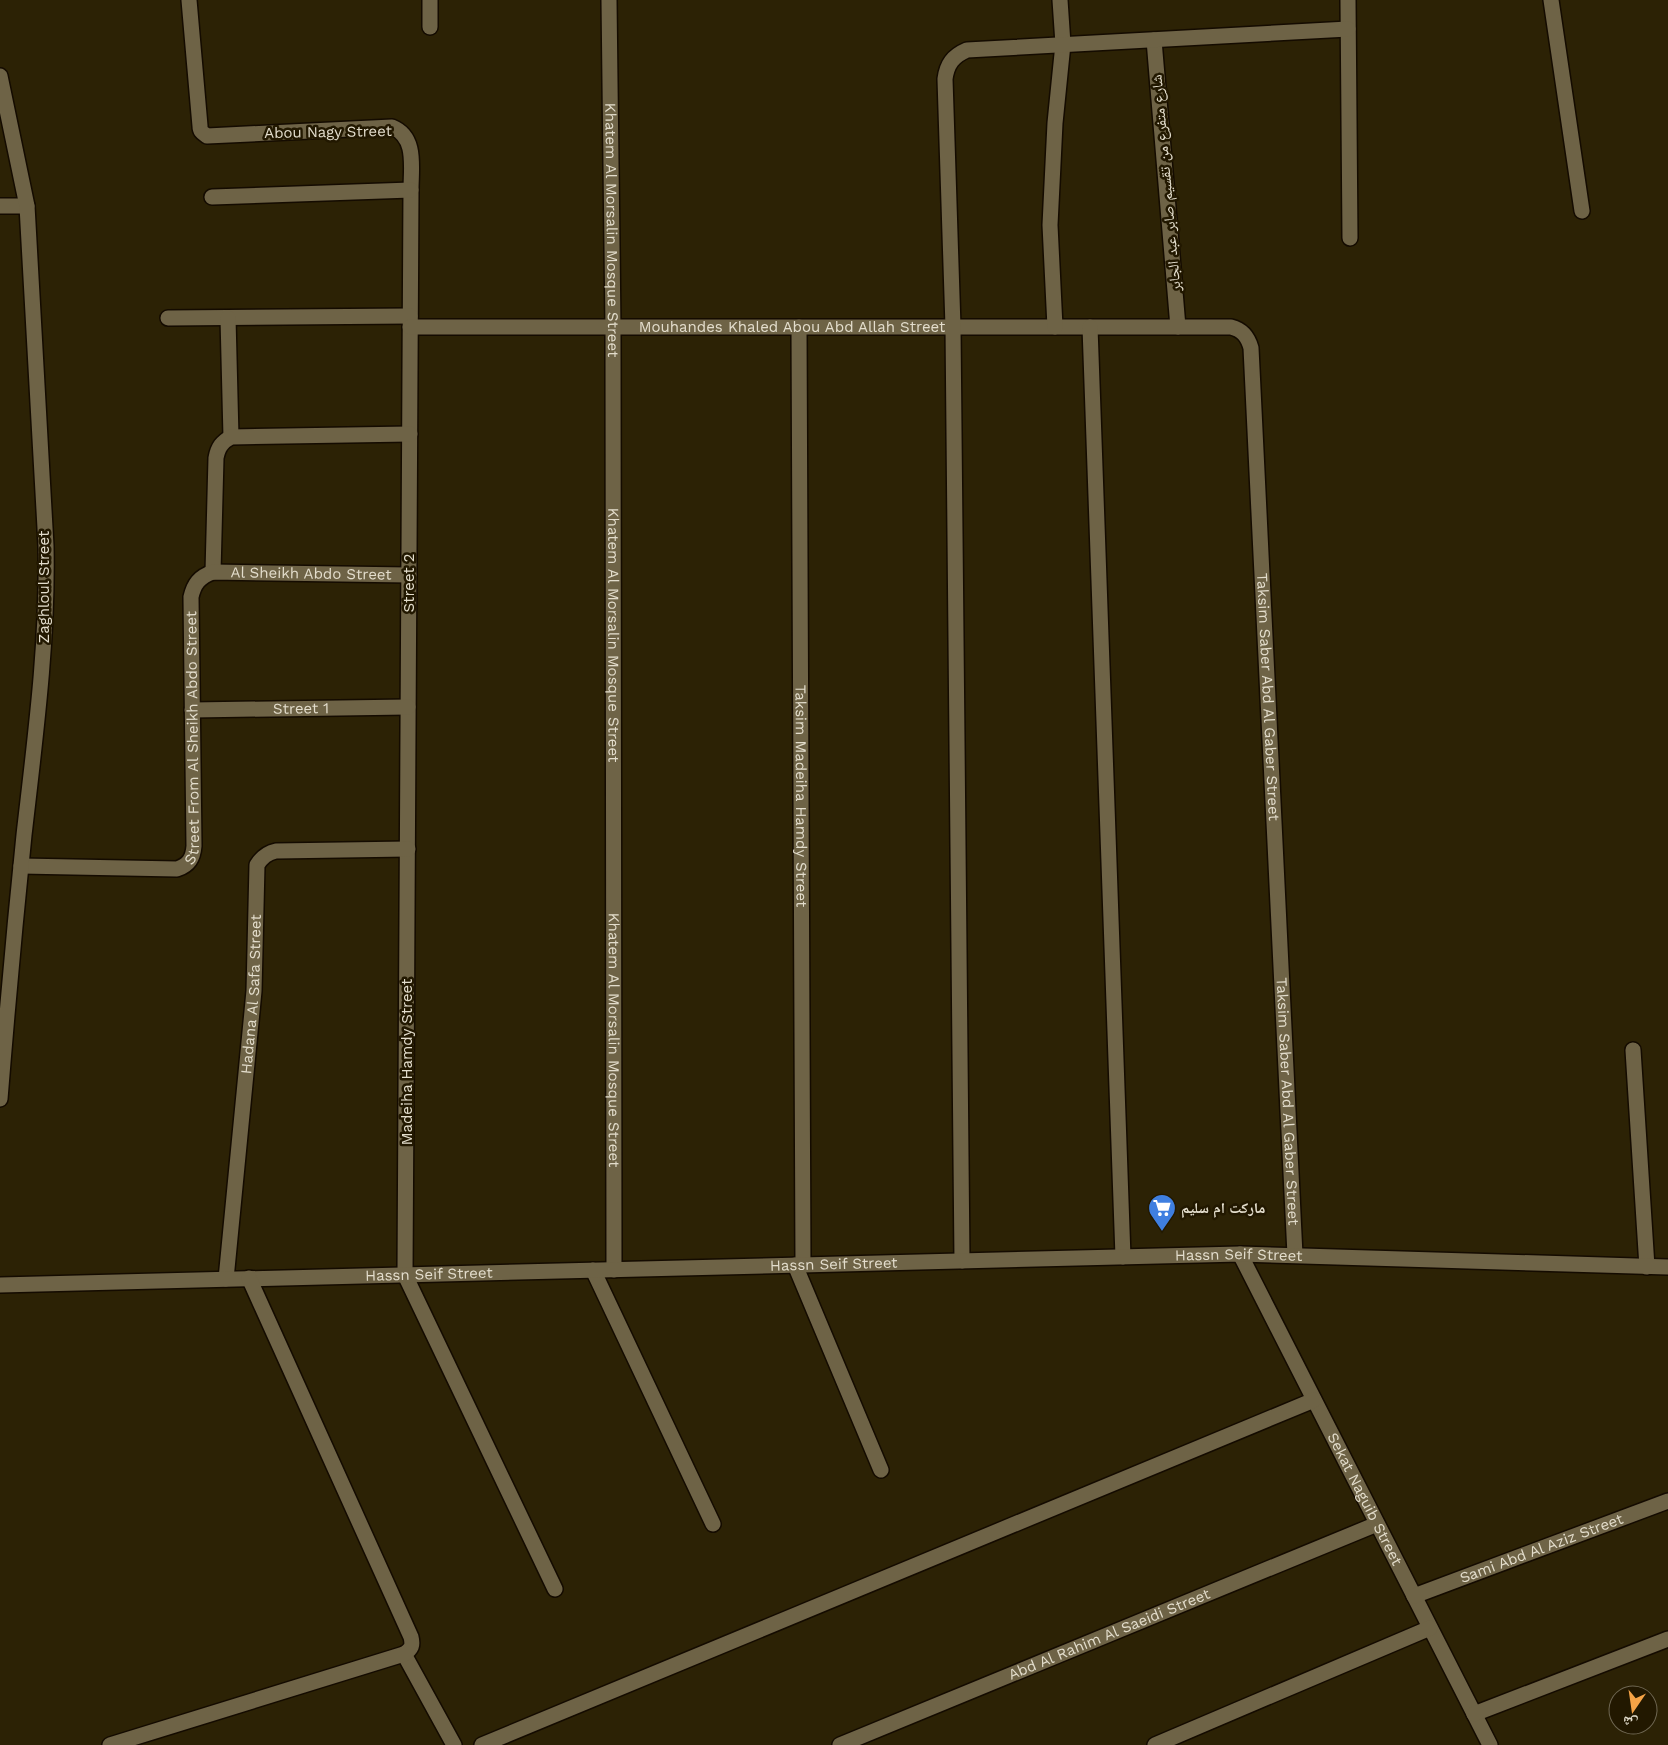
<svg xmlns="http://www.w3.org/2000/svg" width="1668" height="1745" font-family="'Work Sans','Noto Naskh Arabic',sans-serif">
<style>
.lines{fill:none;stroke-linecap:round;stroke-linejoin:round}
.minor-casing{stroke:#140b00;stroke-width:18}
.tertiary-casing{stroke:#140b00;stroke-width:18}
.minor{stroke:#6e6346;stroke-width:15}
.tertiary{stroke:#6e6346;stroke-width:15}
.labels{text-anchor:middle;stroke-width:5;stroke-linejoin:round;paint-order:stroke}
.street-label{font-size:15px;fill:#e3ddcc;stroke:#221800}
.poi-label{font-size:15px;font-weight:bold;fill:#e3ddcc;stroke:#221800;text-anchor:start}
</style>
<rect width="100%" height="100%" fill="#2c2205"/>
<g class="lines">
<defs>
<g id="minor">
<path d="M189 0 200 126C200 132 203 133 207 136L392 127C417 137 411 167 411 190L405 1275 555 1589"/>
<polyline points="430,0 430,27"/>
<path id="s1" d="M609 0 613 328 614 1270"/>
<polyline points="1348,0 1350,238"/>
<polyline points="1551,0 1582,211"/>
<polyline points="1154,40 1178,327"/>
<polyline points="212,197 411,190"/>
<polyline points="0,206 27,206"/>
<polyline points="168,318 410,316"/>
<polyline points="228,318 231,437"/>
<path id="s2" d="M410 327H1231C1243 330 1248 337 1251 348L1295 1255"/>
<path id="s3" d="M799 327 803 1265"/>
<polyline points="1055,327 1050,225 1055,123 1063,44 1060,0"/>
<polyline points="1090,327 1123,1257"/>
<path d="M213 572 216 458C218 447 222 442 231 437L410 434"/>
<path id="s4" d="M192 710 408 707"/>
<path id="s5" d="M21 866 177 869C189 865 193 858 194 846L191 597C194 584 199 577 213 572L409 575"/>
<polyline points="1633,1050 1647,1267"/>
<path id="s6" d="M1240 1254 1490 1745"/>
<path d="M962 1261 953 327 945 79C947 64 953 56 967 50L1348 29"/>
<polyline points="795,1265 881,1470"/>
<polyline points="593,1270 713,1524"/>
<path id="s7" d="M226 1279 254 991 257 865C262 857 267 853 276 851L408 849"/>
<path id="s8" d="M0 1285 1240 1254 1668 1267"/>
<path id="s9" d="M1414 1596 1668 1501"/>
<polyline points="404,1654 454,1745"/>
<polyline points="1474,1714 1668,1639"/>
<path d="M110 1745 404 1654C412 1649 413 1645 411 1637L249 1278"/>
<polyline points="482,1745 1314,1400"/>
<path id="s10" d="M840 1745 1377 1524"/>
<polyline points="1155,1745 1430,1628"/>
</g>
<path id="tertiary" d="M0 76 27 206 46 546C48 643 35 739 24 835 15 923 7 1011 0 1099"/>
</defs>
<use href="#minor" class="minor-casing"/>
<use href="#tertiary" class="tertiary-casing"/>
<use href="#minor" class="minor"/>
<use href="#tertiary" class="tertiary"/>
</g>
<defs>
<symbol id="supermarket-pin" viewBox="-11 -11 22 30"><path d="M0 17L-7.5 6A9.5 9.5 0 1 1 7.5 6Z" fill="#3f7fe0" stroke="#221800"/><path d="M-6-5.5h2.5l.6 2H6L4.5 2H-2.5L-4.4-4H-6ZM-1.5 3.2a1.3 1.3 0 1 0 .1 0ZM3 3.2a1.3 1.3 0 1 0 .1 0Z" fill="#fff"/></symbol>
</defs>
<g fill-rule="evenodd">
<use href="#supermarket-pin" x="1146" y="1192" width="32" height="43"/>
</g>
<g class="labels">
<g class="street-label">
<text transform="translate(328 132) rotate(-1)" y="5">Abou Nagy Street</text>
<text transform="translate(1166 183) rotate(-95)" y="5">شارع متفرع من تقسيم صابر عبد الجابر</text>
<text dy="5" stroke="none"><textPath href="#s1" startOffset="230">Khatem Al Morsalin Mosque Street</textPath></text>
<text dy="5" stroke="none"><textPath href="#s2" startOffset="382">Mouhandes Khaled Abou Abd Allah Street</textPath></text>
<text dy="5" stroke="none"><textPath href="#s5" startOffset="569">Al Sheikh Abdo Street</textPath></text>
<text transform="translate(409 583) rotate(-90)" y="5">Street 2</text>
<text transform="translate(44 587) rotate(-90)" y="5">Zaghloul Street</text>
<text dy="5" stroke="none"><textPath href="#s1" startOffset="635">Khatem Al Morsalin Mosque Street</textPath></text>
<text dy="5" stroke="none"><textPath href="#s2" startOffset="1201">Taksim Saber Abd Al Gaber Street</textPath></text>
<text dy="5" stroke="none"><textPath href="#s4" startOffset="109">Street 1</textPath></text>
<text dy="5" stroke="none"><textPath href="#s5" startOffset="295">Street From Al Sheikh Abdo Street</textPath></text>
<text dy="5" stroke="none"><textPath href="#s3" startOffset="469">Taksim Madeiha Hamdy Street</textPath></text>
<text dy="5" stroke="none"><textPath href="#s7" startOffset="286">Hadana Al Safa Street</textPath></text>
<text dy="5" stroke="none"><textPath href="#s1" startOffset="1040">Khatem Al Morsalin Mosque Street</textPath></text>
<text transform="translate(407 1062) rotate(-90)" y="5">Madeiha Hamdy Street</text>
<text dy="5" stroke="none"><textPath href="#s2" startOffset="1606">Taksim Saber Abd Al Gaber Street</textPath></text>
<text dy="5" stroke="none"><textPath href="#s8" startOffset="1239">Hassn Seif Street</textPath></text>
<text dy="5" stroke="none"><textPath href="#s8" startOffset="834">Hassn Seif Street</textPath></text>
<text dy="5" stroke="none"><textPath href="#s8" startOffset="429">Hassn Seif Street</textPath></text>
<text dy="5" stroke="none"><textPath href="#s6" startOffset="275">Sekat Naguib Street</textPath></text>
<text dy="5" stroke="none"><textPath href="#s9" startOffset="136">Sami Abd Al Aziz Street</textPath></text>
<text dy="5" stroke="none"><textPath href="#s10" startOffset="291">Abd Al Rahim Al Saeidi Street</textPath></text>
</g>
<g class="poi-label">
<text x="1181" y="1213">ماركت ام سليم</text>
</g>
</g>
<g transform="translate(1633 1710) rotate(193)"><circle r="24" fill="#221800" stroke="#6f6752"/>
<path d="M0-4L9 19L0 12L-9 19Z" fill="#f5a346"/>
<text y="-8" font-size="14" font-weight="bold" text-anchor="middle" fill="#e3ddcc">ش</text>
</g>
</svg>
